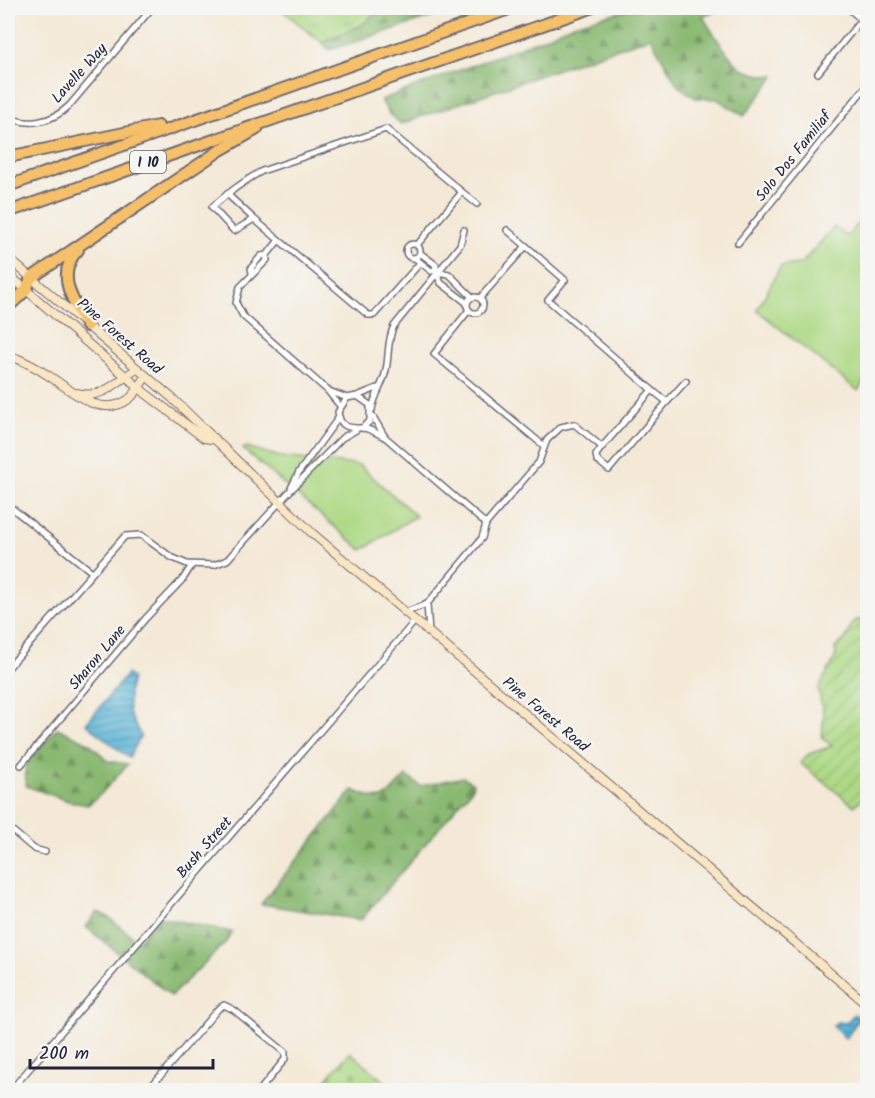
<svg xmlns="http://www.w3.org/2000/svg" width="875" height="1098" font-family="Kalam,sans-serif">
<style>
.grass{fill:#add985;stroke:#687e60;stroke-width:1.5}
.forest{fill:url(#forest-firs);stroke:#566e56;stroke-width:1.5}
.cemetery{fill:url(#cemetery-stones);stroke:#687e60;stroke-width:1.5}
.park{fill:url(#park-tufts);stroke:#687e60;stroke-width:1.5}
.garden{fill:url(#garden-furrows);stroke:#687e60;stroke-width:1.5}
.water{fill:url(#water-rules);stroke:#3d6a88;stroke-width:1.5}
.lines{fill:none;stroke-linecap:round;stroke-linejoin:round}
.street-casing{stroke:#6c6872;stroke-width:8}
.secondary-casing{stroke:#6c6872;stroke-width:10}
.highway-casing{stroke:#6c6872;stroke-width:14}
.street{stroke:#fff;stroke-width:5}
.secondary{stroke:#fbe6c4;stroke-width:8}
.highway{stroke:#f6c06b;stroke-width:10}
.labels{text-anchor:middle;stroke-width:5;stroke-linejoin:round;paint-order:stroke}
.shield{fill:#f6f6f2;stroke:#626272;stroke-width:1.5}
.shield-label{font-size:14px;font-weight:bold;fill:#22223b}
.street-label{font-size:15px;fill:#22223b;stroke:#f6f6f2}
</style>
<defs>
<pattern id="forest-firs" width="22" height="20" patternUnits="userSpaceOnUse" patternTransform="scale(1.5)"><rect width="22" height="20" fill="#8ab972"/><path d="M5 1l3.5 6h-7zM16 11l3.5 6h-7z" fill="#70965f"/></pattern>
<pattern id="cemetery-stones" width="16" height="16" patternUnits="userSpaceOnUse" patternTransform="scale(1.5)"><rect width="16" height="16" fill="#add985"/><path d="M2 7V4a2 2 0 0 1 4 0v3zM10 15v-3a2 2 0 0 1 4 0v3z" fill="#95ba74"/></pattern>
<pattern id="park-tufts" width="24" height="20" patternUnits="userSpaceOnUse" patternTransform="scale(1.5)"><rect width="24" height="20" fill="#add985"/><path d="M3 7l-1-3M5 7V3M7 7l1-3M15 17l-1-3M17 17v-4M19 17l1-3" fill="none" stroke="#95ba74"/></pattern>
<pattern id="garden-furrows" width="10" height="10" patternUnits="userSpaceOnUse" patternTransform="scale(1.5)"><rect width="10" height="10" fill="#add985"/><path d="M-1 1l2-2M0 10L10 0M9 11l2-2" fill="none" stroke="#95ba74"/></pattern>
<pattern id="water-rules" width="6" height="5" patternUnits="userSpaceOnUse" patternTransform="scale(1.5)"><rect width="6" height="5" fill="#58b3d6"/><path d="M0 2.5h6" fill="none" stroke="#4891af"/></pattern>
</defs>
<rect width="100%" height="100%" fill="#f6f6f2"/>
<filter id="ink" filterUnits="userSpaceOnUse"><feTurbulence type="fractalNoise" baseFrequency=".0167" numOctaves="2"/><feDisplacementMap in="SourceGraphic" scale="12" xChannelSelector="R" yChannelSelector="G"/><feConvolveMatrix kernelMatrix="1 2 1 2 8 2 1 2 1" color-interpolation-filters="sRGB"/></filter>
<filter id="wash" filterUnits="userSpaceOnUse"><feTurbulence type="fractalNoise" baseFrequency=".008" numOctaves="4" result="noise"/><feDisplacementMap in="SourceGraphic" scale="24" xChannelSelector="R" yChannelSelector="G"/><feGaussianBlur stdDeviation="1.35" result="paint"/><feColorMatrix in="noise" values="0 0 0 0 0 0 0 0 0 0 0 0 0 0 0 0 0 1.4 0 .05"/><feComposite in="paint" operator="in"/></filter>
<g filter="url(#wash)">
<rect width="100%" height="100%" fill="#f4e9d7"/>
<g class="grass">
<polygon points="867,214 867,376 858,391 757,310 781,266 801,264 834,227 847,236"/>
<polygon points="247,447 280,457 359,465 416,516 362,550 243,449"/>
</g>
<g class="forest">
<polygon points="380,8 460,8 330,50 321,42 362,25"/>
<path d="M634 8H722L703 17C711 30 731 62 743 69 752 74 765 76 775 76L744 116 717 99 696 98 678 86 650 37 401 124 389 114 381 100 544 38 573 24Z"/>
<polygon points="57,728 89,743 108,761 128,764 101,794 88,805 71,802 26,786 25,766"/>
<path d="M406 776 421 786 463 777 473 783 472 789 361 920 261 904 353 790C387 805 382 800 406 776Z"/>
<polygon points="97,912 108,917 138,941 159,917 232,932 226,942 171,996 86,927"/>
</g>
<polygon class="cemetery" points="350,1052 395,1090 317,1090"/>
<polygon class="park" points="280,8 380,8 362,25 321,42"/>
<polygon class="garden" points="867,613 867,794 854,806 800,763 809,754 832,746 822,738 824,715 818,689 836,656 835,648 845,639 854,621 864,619"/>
<g class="water">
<polygon points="127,674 132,678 129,691 129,713 141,736 129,758 86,724"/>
<polygon points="854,1014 859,1018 846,1039 833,1026 837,1022 846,1023"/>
</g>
</g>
<g filter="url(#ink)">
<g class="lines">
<defs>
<g id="street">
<polyline points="848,8 868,25"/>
<polyline points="818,73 861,20"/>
<path d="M8 117C29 127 52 122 69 106L152 8"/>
<polyline points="462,192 477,204"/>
<path d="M227 194 254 219 234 231 212 207C228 193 244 181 262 171L386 129 462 192 417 245"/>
<polyline points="254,219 368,315 374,315 420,263"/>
<polyline points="507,230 526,246"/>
<polyline points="279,240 267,255 267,260 240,287 236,303 243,316 327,390 340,406"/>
<polyline points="738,243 868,84"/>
<circle cx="413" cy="251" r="7"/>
<polyline points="420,253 436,265 435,270"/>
<polyline points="415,258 431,271 435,270 441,283 467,303"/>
<polyline points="437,272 449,274 472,297"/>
<polyline points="252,273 251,268 261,256 267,255"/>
<circle cx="475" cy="305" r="8"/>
<polyline points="480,298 526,246 565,280 548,300 652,390 667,402 686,381"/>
<polyline points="469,310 434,354 544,446"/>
<polyline points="652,390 602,447 596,455 597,460 609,470 667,402"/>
<polyline points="329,391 347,398"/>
<polyline points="357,396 377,388"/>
<path d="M372 410C374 396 382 386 385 374 390 357 386 342 394 326L460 245 464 230"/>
<polyline points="372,415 385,437 486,524"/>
<path d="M362 428 370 421V405L357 396 347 398 338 412C340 428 349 428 362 428 369 428 378 434 385 437"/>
<polyline points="291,488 299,472 339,417"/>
<polyline points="8,505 92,572"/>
<polyline points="427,604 429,632"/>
<polyline points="406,612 427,604 482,538 486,524 539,462 547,440 561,427 574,424 602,447"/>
<polyline points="8,668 125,536 141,535 171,557 187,564 214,565 227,560 289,492 342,438 356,430"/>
<polyline points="21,765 146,618 183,579 192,565"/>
<polyline points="8,827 34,849 45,852"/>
<polyline points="11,1090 415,621"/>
<polyline points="148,1090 218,1009 224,1005 234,1010 285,1052 285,1059 260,1090"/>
</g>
<g id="secondary">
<polyline points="8,258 172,398 312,533 868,1005"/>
<polyline points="8,274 145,393 204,438 211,439"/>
<path d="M8 355C22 360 36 367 49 376 72 390 100 420 129 399 136 394 141 384 146 376"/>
<path d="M78 393C104 400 116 381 137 369"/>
</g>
<g id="highway">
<polyline points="8,157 158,126"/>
<polyline points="8,186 512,8"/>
<polyline points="8,212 591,8"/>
<path d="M78 250C54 274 74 303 87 326"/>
<polyline points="8,307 26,290 31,278 219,151 257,129"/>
</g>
</defs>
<use href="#street" class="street-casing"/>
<use href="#secondary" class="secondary-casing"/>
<use href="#highway" class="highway-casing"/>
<use href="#street" class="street"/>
<use href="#secondary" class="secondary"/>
<use href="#highway" class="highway"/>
</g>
</g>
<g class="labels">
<rect class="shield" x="130" y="151" width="36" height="22" rx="4.5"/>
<g class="shield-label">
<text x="148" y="167">I 10</text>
</g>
<g class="street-label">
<text transform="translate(79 73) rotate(-48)" y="5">Lavelle Way</text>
<text transform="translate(793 156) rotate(-51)" y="5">Solo Dos Familiaf</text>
<text transform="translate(120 336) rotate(41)" y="5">Pine Forest Road</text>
<text transform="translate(97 657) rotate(-50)" y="5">Sharon Lane</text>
<text transform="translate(546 714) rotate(40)" y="5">Pine Forest Road</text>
<text transform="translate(204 847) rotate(-49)" y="5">Bush Street</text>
</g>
</g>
<rect width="875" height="1098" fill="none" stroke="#f6f6f2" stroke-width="30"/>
<path d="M30 1059v9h183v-9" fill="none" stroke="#22223b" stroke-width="3"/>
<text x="39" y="1059" font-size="18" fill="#22223b" stroke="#f6f6f2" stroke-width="4.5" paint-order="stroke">200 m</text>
</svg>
